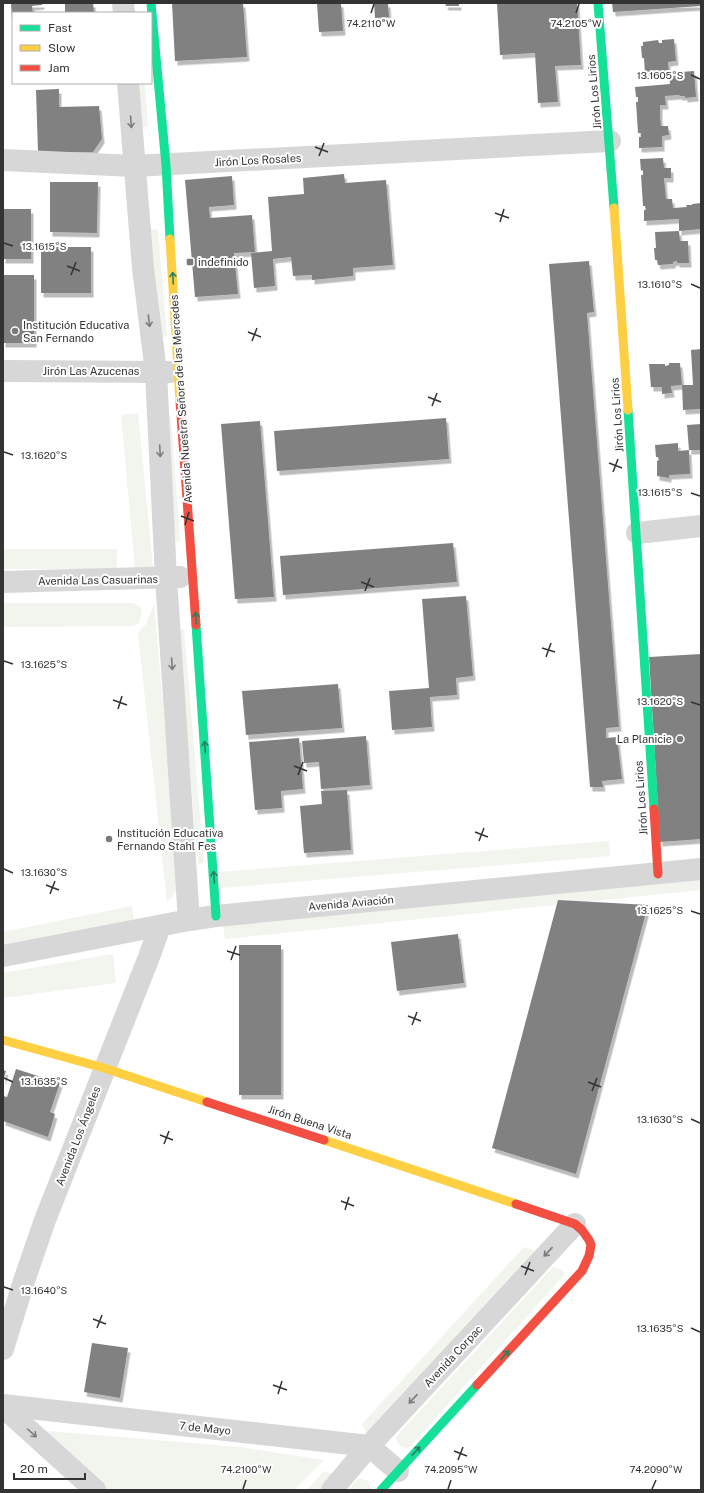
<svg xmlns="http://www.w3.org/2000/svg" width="704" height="1493" font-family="'Public Sans',sans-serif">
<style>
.green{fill:#f1f5ed}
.building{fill:#818181;filter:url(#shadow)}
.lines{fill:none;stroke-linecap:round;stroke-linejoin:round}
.street{stroke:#d7d7d7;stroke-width:22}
.fast{stroke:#16e098;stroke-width:9}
.slow{stroke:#ffcf43;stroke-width:9}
.jam{stroke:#f24e42;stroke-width:9}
.oneway{stroke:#7d7d7d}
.oneway2{stroke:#268160}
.ticks{fill:none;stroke:#333;stroke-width:1.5}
.poi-dot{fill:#7a7a7a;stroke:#fff;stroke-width:1.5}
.labels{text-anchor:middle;stroke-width:4;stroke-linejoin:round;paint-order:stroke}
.street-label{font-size:11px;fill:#333;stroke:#fff}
.poi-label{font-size:11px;fill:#333;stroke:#fff;text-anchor:start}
.ticks-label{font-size:10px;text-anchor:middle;fill:#333;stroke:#fff;stroke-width:4;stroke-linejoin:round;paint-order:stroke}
</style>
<defs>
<filter id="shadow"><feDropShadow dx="2.5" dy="4.5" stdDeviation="0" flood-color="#0004"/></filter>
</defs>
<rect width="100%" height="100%" fill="#fff"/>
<g class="green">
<polygon points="134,83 145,83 148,127 140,128"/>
<polygon points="150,229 158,230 167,336 160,338"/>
<polygon points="138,413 153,567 135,568 121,415"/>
<polygon points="169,417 171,417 180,541 172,542"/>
<rect x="3" y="549" width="114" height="20"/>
<polygon points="3,603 132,603 140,606 142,613 138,624 132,626 3,627"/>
<polygon points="154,604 179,885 173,896 167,902 138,633 146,624"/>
<polygon points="183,629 184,630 204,863 198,864 178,630"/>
<polygon points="609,841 610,856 209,889 208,873"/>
<polygon points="701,876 701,890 225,939 223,924"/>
<polygon points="132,906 134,922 3,946 3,932"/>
<polygon points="113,954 116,983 3,998 3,973"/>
<polygon points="524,1247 533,1250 536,1254 370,1434 366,1432 362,1424"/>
<polygon points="553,1267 562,1270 565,1274 408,1449 400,1446 395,1438"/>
<polygon points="24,1429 240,1447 324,1460 294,1490 100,1490"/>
<polygon points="324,1471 333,1474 330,1490 307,1490"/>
<polygon points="359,1478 368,1481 372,1490 348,1490"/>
</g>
<g class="building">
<polygon points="11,3 42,3 42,5 32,6 33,13 13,13 13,20 12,20"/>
<polygon points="65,3 93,3 94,13 65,13"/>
<polygon points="172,3 243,3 247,57 175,61"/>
<polygon points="317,3 341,3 343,31 319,32"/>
<polygon points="374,3 388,3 389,17 375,18"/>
<polygon points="445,3 459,3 459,6 446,6"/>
<polygon points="497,3 577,3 581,65 555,66 558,102 538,103 535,53 500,55"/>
<polygon points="612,3 701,3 701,6 613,12"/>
<polygon points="674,39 676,61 668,62 669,73 694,71 696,97 685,98 685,96 680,96 679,95 665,96 666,105 660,105 660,116 661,126 668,126 669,135 662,136 662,147 639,148 639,137 641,137 641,133 638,133 636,102 638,102 638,97 636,97 635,87 670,84 669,73 645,74 644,58 642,58 641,46 643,46 643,42 658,40 659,43 662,43 662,40"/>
<polygon points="59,89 59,107 99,106 102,139 93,152 38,152 36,90"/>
<polygon points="663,158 664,168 671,168 671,178 664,178 666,199 672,199 673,208 687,207 686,205 692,205 692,204 701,203 701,229 679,231 679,219 644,221 644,210 646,210 645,206 643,206 641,175 643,175 643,170 641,171 640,159"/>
<polygon points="344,174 345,183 386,180 393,265 353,268 353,276 312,280 312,275 293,276 291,257 273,259 275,286 254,288 251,253 272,251 268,197 304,194 303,178"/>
<polygon points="232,176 234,205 209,207 210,218 252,215 255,252 234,253 238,294 195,297 185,180"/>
<polygon points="50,182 98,182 97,233 50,232"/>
<rect x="3" y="209" width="28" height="50"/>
<polygon points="679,231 680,241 688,241 689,263 677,263 677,261 673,262 673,264 658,265 657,260 655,260 654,248 656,248 655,232"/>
<rect x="41" y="247" width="50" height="46"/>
<polygon points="589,261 594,312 587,313 619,727 606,728 606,738 617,737 622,779 602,781 603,787 590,787 549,264"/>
<rect x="3" y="275" width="31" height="68"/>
<polygon points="701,349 701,409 683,410 682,385 693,385 691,350"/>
<polygon points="669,363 680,363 682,385 671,386 672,393 662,394 662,387 651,387 649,364 665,364 665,366 669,365"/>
<polygon points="446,418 449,459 277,471 274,431"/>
<polygon points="260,421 274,597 235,599 221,424"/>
<polygon points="701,424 701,450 689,450 687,425"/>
<polygon points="678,443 678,451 689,450 690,474 669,475 669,478 657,476 657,461 659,460 658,457 656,457 655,445"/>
<polygon points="453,543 457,582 283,595 280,556"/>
<polygon points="466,596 473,676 456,678 457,695 430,697 432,727 392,730 389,691 429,688 422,599"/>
<polygon points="701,654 701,839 660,842 649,657"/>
<polygon points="338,684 342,728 246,735 242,691"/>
<polygon points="366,736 370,785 321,789 319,762 304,763 302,741"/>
<polygon points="299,738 303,789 281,791 282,808 255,810 249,742"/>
<polygon points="347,790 351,850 304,853 300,806 322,804 321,791"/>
<polygon points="558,900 648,905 576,1174 492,1148"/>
<polygon points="458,934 464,983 397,991 391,942"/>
<rect x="239" y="945" width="42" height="150"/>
<polygon points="16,1069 60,1083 50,1112 55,1114 48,1137 3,1121 3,1096 7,1097"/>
<polygon points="3,1070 6,1071 3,1081"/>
<polygon points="92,1343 128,1348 120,1398 84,1392"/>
</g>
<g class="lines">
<g class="street">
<polyline points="123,3 124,13"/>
<polyline points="128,83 143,268 156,372 166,578 189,920"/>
<polyline points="3,160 134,166 610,141"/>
<polyline points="3,371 170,372"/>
<polyline points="637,533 701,526"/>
<polyline points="3,582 180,577"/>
<polyline points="3,956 189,920 216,916 701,869"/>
<polyline points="3,1349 24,1281 45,1220 149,957 160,926"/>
<polyline points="3,1405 369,1446 398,1471"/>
<polyline points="3,1407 95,1490"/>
<polyline points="332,1490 369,1446 575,1224"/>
</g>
<g class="fast">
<polyline points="151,3 166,165 170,239"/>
<polyline points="598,3 614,208"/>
<polyline points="628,410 654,809"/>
<polyline points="196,625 216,916"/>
<polyline points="381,1490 477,1385"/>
</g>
<g class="slow">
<polyline points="614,208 628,410"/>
<polyline points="170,239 180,401"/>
<polyline points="3,1040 104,1068 207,1102"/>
<polyline points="324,1140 516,1204"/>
</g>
<g class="jam">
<polyline points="180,401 196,625"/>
<polyline points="654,809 658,874"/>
<polyline points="207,1102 324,1140"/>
<polyline points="477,1385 582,1271 589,1256 591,1245 589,1240 582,1230 575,1224 516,1204"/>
</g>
</g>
<defs><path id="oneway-shaft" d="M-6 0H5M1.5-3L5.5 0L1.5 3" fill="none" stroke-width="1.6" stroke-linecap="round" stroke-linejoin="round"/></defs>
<g class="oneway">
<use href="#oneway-shaft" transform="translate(131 122) rotate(86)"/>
<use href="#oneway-shaft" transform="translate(149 321) rotate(83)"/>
<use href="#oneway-shaft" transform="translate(160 451) rotate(87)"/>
<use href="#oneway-shaft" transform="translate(172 664) rotate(86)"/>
<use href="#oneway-shaft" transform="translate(548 1252) rotate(133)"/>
<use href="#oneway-shaft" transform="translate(413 1399) rotate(133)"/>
<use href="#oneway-shaft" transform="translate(32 1433) rotate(42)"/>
</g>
<g class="oneway2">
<use href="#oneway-shaft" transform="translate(173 278) rotate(-93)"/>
<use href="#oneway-shaft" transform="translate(196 618) rotate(-94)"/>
<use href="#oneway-shaft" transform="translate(205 747) rotate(-94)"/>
<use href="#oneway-shaft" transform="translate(214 877) rotate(-94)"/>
<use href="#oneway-shaft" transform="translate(505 1355) rotate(-47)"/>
<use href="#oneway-shaft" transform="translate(416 1451) rotate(-47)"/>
</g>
<path class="ticks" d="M371 13 374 4M576 13 579 4M691 75 700 79M315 147 328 152M319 156 324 143M495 213 509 218M500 222 504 209M4 243 13 246M67 266 80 271M71 275 76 262M691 284 700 288M248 332 261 337M252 341 257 328M428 397 441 402M432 406 437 393M4 452 13 455M609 463 622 468M613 472 618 459M691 493 700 496M181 516 194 521M185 525 189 512M361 582 374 587M365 591 370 578M542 648 555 652M546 657 551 643M4 661 13 664M113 700 127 705M691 702 700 705M118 709 122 696M294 766 307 771M298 775 303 762M475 832 488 837M479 841 484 828M4 869 13 873M46 885 59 890M50 894 55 881M691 911 700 914M227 951 240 955M231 960 236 946M408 1016 421 1021M412 1025 417 1012M4 1078 13 1082M588 1082 601 1087M592 1091 597 1078M691 1119 700 1123M160 1135 173 1140M164 1144 169 1131M341 1201 354 1206M345 1210 349 1197M521 1266 534 1271M525 1275 530 1262M4 1287 13 1290M93 1319 106 1324M97 1328 102 1315M691 1328 700 1332M273 1385 287 1390M278 1394 282 1381M454 1451 467 1456M458 1460 463 1447M243 1489 246 1480M448 1489 451 1480M652 1489 656 1480"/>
<g class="poi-dot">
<rect x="186" y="258" width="8" height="8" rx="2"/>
<circle cx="15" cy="331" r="4"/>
<circle cx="680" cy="739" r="4"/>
<circle cx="109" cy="839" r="4"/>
</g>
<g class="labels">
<g class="street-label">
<text transform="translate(594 92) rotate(-95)" y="4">Jirón Los Lirios</text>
<text transform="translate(258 160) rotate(-3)" y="4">Jirón Los Rosales</text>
<text x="91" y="375">Jirón Las Azucenas</text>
<text transform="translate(181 399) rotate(-94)" y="4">Avenida Nuestra Señora de las Mercedes</text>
<text transform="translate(617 415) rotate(-94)" y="4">Jirón Los Lirios</text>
<text transform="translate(98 580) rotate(-1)" y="4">Avenida Las Casuarinas</text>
<text transform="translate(641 798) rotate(-94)" y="4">Jirón Los Lirios</text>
<text transform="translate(351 903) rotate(-5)" y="4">Avenida Aviación</text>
<text transform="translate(310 1122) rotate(18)" y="4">Jirón Buena Vista</text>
<text transform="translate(78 1136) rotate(-69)" y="4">Avenida Los Ángeles</text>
<text transform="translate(453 1356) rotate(-47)" y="4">Avenida Corpac</text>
<text transform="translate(205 1428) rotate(6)" y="4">7 de Mayo</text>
</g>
<g class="poi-label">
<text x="198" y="266">indefinido</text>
<text x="23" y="329">Institución Educativa<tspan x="23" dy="13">San Fernando</tspan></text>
<text x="672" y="743" text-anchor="end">La Planicie</text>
<text x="117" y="837">Institución Educativa<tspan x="117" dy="13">Fernando Stahl Fes</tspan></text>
</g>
</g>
<g class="ticks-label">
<text x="371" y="27">74.2110°W</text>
<text x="576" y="27">74.2105°W</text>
<text x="660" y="79">13.1605°S</text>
<text x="44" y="250">13.1615°S</text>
<text x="660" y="288">13.1610°S</text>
<text x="44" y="459">13.1620°S</text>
<text x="660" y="496">13.1615°S</text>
<text x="44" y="668">13.1625°S</text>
<text x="660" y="705">13.1620°S</text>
<text x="44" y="876">13.1630°S</text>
<text x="660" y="914">13.1625°S</text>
<text x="44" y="1085">13.1635°S</text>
<text x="660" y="1123">13.1630°S</text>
<text x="44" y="1294">13.1640°S</text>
<text x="660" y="1332">13.1635°S</text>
<text x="246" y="1473">74.2100°W</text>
<text x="451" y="1473">74.2095°W</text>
<text x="656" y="1473">74.2090°W</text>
</g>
<rect width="704" height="1493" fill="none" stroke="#333333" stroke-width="8"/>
<rect x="12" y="12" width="140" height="72" fill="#ffffff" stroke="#adadad"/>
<rect x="20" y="25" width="20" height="6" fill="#16e098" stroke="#adadad"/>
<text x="48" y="32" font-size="12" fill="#333333">Fast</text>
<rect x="20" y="45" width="20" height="6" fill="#ffcf43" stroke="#adadad"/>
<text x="48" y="52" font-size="12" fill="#333333">Slow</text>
<rect x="20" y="65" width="20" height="6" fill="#f24e42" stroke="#adadad"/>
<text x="48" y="72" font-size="12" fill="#333333">Jam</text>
<path d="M14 1473v6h71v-6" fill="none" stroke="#333333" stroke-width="2"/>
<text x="20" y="1473" font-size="12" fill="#333333" stroke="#ffffff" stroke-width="3" paint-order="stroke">20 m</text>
</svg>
